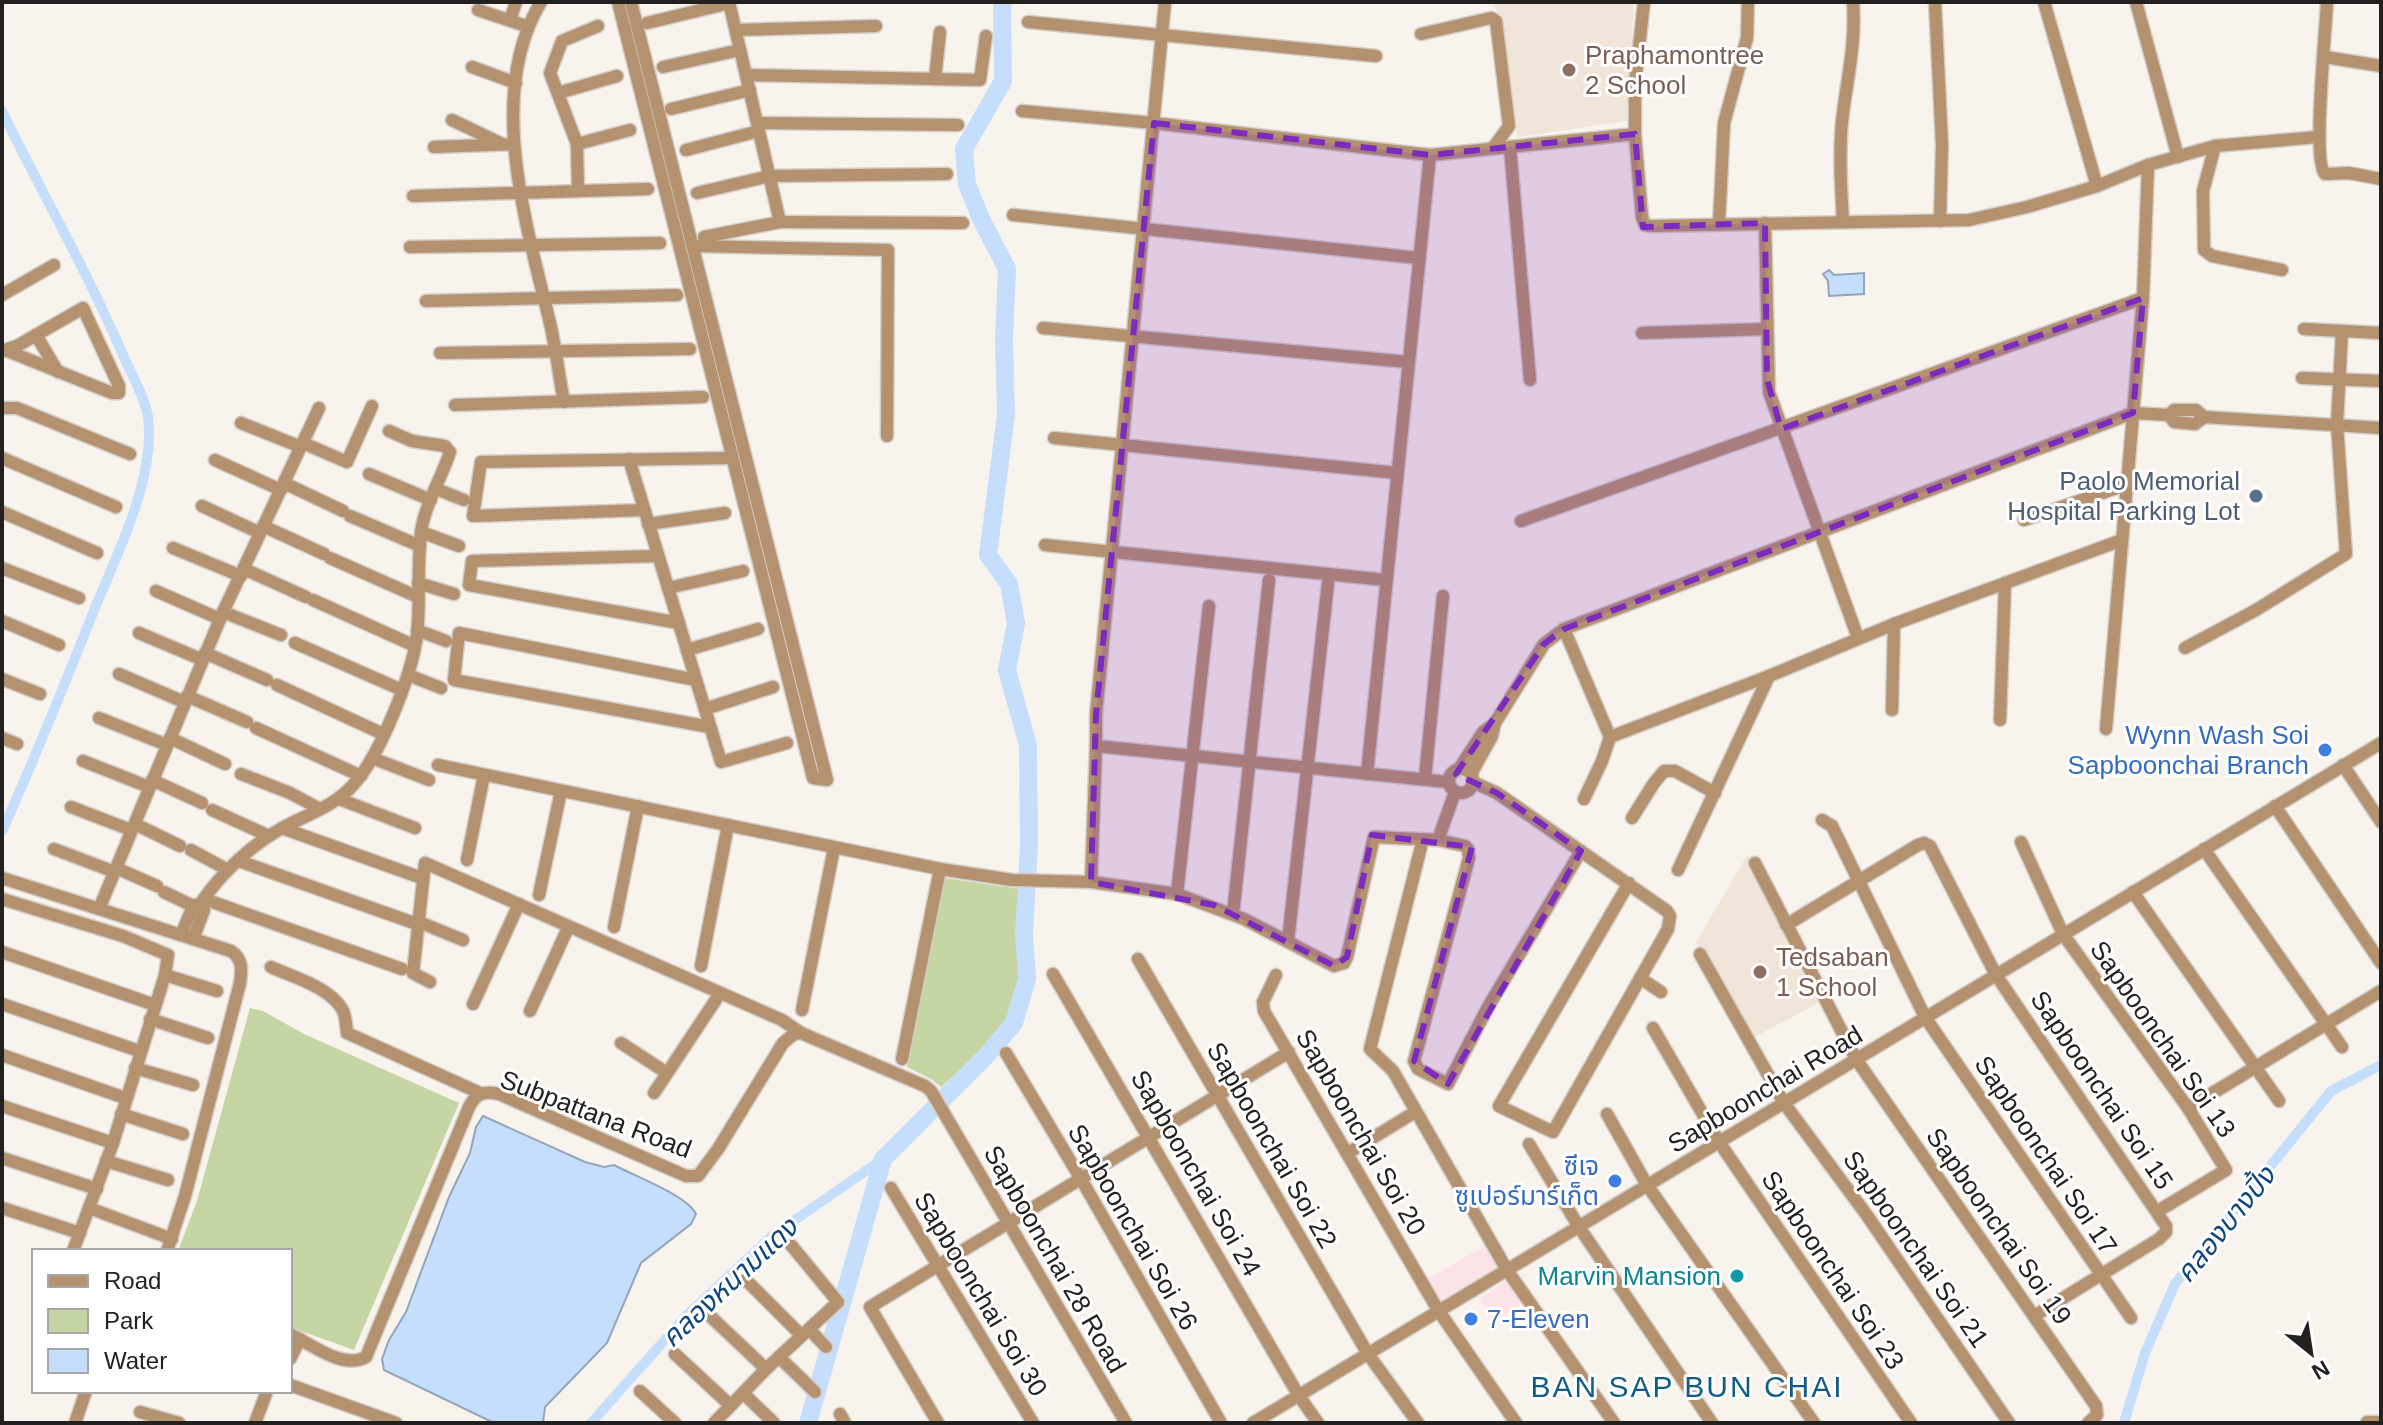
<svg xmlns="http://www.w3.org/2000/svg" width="2383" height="1425" font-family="Helvetica,'Noto Sans Thai',sans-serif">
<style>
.commercial{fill:#fde2e8}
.built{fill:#f1e5da}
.green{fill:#c5d5a4}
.water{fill:#c5defb;stroke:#94a5b9;stroke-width:2}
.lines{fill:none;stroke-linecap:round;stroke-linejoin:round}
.canal{stroke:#c5defb;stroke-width:10}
.river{stroke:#c5defb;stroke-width:18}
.minor-casing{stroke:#d2cdc8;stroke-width:15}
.minor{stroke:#b4926f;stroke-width:12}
.marked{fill:#7b2cbf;fill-opacity:0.2;stroke:#7b2cbf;stroke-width:6;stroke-dasharray:16 10;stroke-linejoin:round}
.education-dot{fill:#8d6e63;stroke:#fff;stroke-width:3}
.service-dot{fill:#5c6f8a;stroke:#fff;stroke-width:3}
.shop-dot{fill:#3f7fe0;stroke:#fff;stroke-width:3}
.culture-dot{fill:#0f9aa8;stroke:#fff;stroke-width:3}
.labels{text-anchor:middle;stroke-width:6;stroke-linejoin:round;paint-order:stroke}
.education-label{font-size:26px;fill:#785e54;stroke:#fff;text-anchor:start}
.service-label{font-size:26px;fill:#4e5e75;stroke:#fff;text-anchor:end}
.shop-label{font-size:26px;fill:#366cbe;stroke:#fff;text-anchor:end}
.street-label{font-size:26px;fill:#23211f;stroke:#fff}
.culture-label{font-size:26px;fill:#0d838f;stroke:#fff;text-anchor:end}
.water-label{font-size:28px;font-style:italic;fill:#0f457f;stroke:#fff}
.quarter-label{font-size:30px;letter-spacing:2px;fill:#105c89;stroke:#fff}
</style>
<rect width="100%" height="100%" fill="#f9f3ed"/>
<g class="commercial">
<polygon points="1487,1245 1500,1267 1439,1304 1425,1280"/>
<polygon points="1508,1280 1523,1303 1493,1322 1479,1298"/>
</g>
<g class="built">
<polygon points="1493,2 1634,2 1627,121 1517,137 1500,19"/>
<polygon points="1748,854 1822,1001 1751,1039 1696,942"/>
</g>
<g class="green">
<path d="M944 878 1020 889C1020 928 1027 972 1014 1009 1005 1033 961 1069 941 1087L931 1079 907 1067Z"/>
<polygon points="250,1008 263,1011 304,1034 459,1103 354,1350 290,1327 290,1251 178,1251 197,1201"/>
</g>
<g class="water">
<polygon points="1829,270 1834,275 1864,273 1864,294 1829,296 1828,281 1823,274"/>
<path d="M483 1116 585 1162 604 1167 614 1165C634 1176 687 1195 696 1214L691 1224 641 1263 607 1343 545 1407 543 1423H494L384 1370 382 1359 389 1340 406 1312 449 1197 470 1153 476 1127Z"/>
</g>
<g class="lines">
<g class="canal">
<path d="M2 111C42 193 87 271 123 355 131 374 145 397 148 417 156 480 116 555 93 613 64 686 35 759 2 831"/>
<polyline points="591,1423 686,1316 773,1235 883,1159"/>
<polyline points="2124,1423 2145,1353 2175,1284 2331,1091 2381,1065"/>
</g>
<polyline class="river" points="808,1423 883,1159 985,1057 1014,1023 1027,979 1024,933 1029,845 1028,746 1007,670 1016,623 1009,584 988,555 1006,415 1004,339 1007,269 981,219 967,184 964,149 1003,81 1002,2"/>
<defs>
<g id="minor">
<path d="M541 2C485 94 527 226 550 323 556 349 559 376 564 402"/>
<polyline points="618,2 813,778 827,780 631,2"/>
<polyline points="1165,2 1096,714 1096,746 1448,782"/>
<polyline points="1935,2 1942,145 1940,221"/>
<polyline points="2044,2 2097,186"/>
<polyline points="2136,2 2178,157"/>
<path d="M2327 2C2326 29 2312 161 2325 174L2349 173 2381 179"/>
<polyline points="478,10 526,26"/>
<polyline points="510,20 516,2"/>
<polyline points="1028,22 1376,56"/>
<polyline points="647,23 730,3"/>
<polyline points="736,30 876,26"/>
<polyline points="1421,34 1491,18 1496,21 1509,126 1493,148"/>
<polyline points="2325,57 2381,66"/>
<polyline points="472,67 516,83"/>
<polyline points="663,67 740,50"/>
<polyline points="746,75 980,80 986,36"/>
<polyline points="935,79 940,32"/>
<polyline points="558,93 617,76"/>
<polyline points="671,109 750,90"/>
<polyline points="1022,111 1154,123 1430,155 1635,134 1642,217 1645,225 1650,226 1969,220 2027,207 2097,186 2148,165 2215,146 2318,137"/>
<polyline points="452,120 500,143"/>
<polyline points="758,123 958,125"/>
<polyline points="1635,134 1635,84 1644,2"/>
<polyline points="577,144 630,130"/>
<polyline points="2215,146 2203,191 2204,250 2212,256 2282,270"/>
<polyline points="434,147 514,144"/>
<polyline points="1510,147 1530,380"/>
<polyline points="686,150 759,131"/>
<polyline points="578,191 577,144 550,73 562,41 598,26"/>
<polyline points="697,193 770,176 947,174"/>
<polyline points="413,196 648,189"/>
<polyline points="1013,215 1418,258"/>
<polyline points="780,222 963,223"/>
<path d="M1843 222C1841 189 1839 155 1842 121 1847 78 1856 46 1853 2"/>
<polyline points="1765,223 1769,392 1858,638"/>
<polyline points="1719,224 1724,123 1747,38 1748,2"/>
<polyline points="704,237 780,222 729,2"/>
<polyline points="694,246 888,250 887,436"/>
<polyline points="410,247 660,243"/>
<polyline points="2,295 54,265"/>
<polyline points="426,301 677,295"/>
<polyline points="1043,328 1408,362"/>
<polyline points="2304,329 2381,333"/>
<polyline points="1642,333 1767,329"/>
<polyline points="36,335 58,372"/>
<polyline points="2,351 17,346 83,308 119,386 119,393 112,393 5,350"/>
<polyline points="440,353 690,349"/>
<polyline points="2302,378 2381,381"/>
<polyline points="455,405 703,397"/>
<polyline points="2,408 17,408 130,454"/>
<polyline points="2169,415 2174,422 2195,424 2204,417"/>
<polyline points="241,423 301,447"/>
<polyline points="1054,438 1397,473"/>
<polyline points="303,443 347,462 372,406"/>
<polyline points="2,458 116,507"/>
<polyline points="629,459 721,762 787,743"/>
<polyline points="215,460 281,490"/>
<polyline points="369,474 431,500"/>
<polyline points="284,483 343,511"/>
<polyline points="436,489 464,500"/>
<polyline points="202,506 260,533"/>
<polyline points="644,510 473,516 481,462 732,458"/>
<polyline points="2,512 97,553"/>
<polyline points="350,516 420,546"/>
<polyline points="2024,520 2128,484"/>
<polyline points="1521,521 2143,298"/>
<polyline points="648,524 725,513"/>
<polyline points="263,526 324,554"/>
<polyline points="421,532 459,546"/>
<polyline points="1045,545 1386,580"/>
<polyline points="173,548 241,576"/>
<polyline points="658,556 472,561 469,585 679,623"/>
<polyline points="330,558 418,597"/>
<polyline points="2,568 79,598"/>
<polyline points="244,569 306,597"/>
<polyline points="418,583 454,594"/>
<polyline points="668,588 743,571"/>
<polyline points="156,591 220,619"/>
<polyline points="313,600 415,646"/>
<polyline points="223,612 281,635"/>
<polyline points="2,621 59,645"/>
<polyline points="1564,629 1610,737 1769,676 1894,624 2122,540"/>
<polyline points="417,630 446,641"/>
<polyline points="139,633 203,660"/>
<polyline points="295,643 402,690"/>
<polyline points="2185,648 2256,610 2346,554 2337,424 2342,331"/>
<polyline points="687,650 758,629"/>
<polyline points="205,653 267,680"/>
<polyline points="119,674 184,702"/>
<polyline points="408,675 441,688"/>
<polyline points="2,679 40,694"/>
<polyline points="696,680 459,633 454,680 710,727"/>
<polyline points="277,685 383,734"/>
<polyline points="187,696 247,722"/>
<polyline points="705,709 773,687"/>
<polyline points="1892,710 1894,624"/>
<polyline points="99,718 167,745"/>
<polyline points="2000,720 2005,583"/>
<polyline points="256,728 361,776"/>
<polyline points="2106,729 2143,298 2148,165"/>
<polyline points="2,738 17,744"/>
<polyline points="170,738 225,764"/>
<polyline points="372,758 429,780"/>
<polyline points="83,761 149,787"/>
<polyline points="438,765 940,869 1012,880 1091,882 1177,894 1244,919 1334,966 1344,963 1347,957 1374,837 1438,840 1465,846 1468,849 1469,858 1414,1061 1418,1069 1448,1084 1488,1007 1581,851"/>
<polyline points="2343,765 2381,822"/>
<circle cx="1461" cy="781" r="12"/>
<polyline points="1459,769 1483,732 1495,723 1544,644 1564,629 2133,413 2169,415 2174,410 2196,410 2204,417 2381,428"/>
<polyline points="241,774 290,793 320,809"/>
<polyline points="1367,774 1430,155"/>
<polyline points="1471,774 1492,736 1495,723"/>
<polyline points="1425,778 1443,596"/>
<polyline points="152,780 202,803"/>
<polyline points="1473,782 1497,793 1667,911 1670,916 1668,929 1553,1132 1499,1106 1629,883"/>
<polyline points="339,799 415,828"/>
<polyline points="1584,799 1602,761 1610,737"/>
<polyline points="2275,806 2381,963"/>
<polyline points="71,807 131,830"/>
<polyline points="212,810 269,836"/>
<polyline points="1632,818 1654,783 1664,771 1675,771 1715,793"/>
<polyline points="1822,820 1832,826 1925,1017 2131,1318"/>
<polyline points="135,824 180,846"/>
<polyline points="282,828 419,877"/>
<polyline points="1438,840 1455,792"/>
<polyline points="2021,842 2063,934 2188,1108 2226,1170 2158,1211"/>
<polyline points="1421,847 1370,1049 1393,1071 1507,1270 1614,1423"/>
<polyline points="54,849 115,872"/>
<polyline points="2204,849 2342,1047"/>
<polyline points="191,850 228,870"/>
<polyline points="467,860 484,775"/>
<polyline points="239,861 414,923"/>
<polyline points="1755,863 1856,1059 2096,1406 2097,1415 2088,1423"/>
<polyline points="116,868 157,886"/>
<polyline points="1678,870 1769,676"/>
<path d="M2 878 231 951C243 959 242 970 240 983L185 1196 167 1251"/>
<polyline points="1091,882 1096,746"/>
<polyline points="164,892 193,906"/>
<polyline points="2133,892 2279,1101"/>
<polyline points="1177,894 1209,606"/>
<polyline points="539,895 561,791"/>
<polyline points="2,899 123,936 168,955 165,975 113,1143 73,1251"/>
<polyline points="204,899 402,969"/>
<polyline points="99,909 223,612 319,408"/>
<polyline points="1233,914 1269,580"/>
<polyline points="419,922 463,940"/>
<polyline points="1786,925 1918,845 1924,843 1930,846 1996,975 2166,1226 2166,1232 2159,1239 2034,1316"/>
<polyline points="614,927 638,806"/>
<path d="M181 935 193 906 201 903C221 873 253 843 286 826 309 814 336 805 353 785 380 756 412 675 417 635 421 599 416 562 422 526 427 500 442 477 450 452L445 446 412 441 389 431"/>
<polyline points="193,939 204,910 201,903"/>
<polyline points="1288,941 1328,583"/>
<polyline points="2,952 155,1005"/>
<polyline points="1700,954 1784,1103 1866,1214 2009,1423"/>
<polyline points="1138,959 1368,1354 1418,1423"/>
<polyline points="701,966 728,825"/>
<path d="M271 967C293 977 329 987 342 1009 346 1015 346 1025 347 1033L480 1093"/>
<polyline points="1053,974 1299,1396 1318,1423"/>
<polyline points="165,975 217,991"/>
<polyline points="1276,975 1263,1002 1264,1011 1438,1310 1516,1423"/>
<polyline points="1640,978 1661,992"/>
<polyline points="430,982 413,973 425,863 782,1020 801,1033"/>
<polyline points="2,1004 139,1051"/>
<polyline points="473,1004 519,904"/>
<polyline points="802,1010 834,848"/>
<polyline points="530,1011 568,928"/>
<polyline points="150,1019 208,1038"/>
<polyline points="1653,1028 1719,1142 1911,1423"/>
<polyline points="621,1043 667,1073"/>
<polyline points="1006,1053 1081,1179 1221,1423"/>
<polyline points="2,1055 125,1098"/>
<polyline points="902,1059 940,869"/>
<polyline points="135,1068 193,1085"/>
<polyline points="654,1093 719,995"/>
<polyline points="2,1106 113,1143"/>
<polyline points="2188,1108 2381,991"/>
<polyline points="121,1114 183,1134"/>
<polyline points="1607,1114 1647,1185 1814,1423"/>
<polyline points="1529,1144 1579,1227 1712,1423"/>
<polyline points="1348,1153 1415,1112"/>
<polyline points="2,1158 97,1189"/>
<polyline points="106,1161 168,1180"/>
<polyline points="891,1188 1033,1423"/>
<polyline points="2,1208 80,1233"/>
<polyline points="89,1208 172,1239"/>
<polyline points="746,1280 801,1335"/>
<polyline points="709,1315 766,1369"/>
<polyline points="809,1329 826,1347"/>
<path d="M290 1334C311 1344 343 1370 366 1357L469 1107C476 1093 484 1091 499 1094L686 1176H698L718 1149 783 1043 794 1034 801 1033 925 1086 931 1091 1126 1423"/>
<polyline points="675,1354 730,1405"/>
<polyline points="779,1357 815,1392"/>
<polyline points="290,1359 300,1339"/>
<polyline points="290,1385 396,1423"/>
<polyline points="640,1391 675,1423"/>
<polyline points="743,1393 774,1423"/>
<polyline points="140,1412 179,1423"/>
<polyline points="840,1414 845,1423"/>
<polyline points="2367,1422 2381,1422"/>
<polyline points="75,1423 86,1391"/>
<polyline points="255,1423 267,1391"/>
<polyline points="714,1423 766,1369 838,1302 791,1245"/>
<polyline points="938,1423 870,1307 1289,1052"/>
<polyline points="1253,1423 2381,743"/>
</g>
</defs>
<use href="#minor" class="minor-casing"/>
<use href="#minor" class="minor"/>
</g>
<path class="marked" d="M1154 123 1430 155 1635 134 1643 227 1765 223 1767 379 1781 429 2143 298 2133 413 1564 629 1544 644 1456 774 1497 793 1581 851 1448 1084 1414 1061 1472 847 1372 835 1347 957 1334 966 1214 905 1091 882 1096 714Z"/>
<g class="education-dot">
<circle cx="1569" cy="70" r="8"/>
<circle cx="1760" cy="972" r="8"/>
</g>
<circle class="service-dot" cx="2256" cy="496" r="8"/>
<g class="shop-dot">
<circle cx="2325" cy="750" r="8"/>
<circle cx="1615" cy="1181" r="8"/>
<circle cx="1471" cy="1319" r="8"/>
</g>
<circle class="culture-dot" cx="1737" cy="1276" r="8"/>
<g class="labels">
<g class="education-label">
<text x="1585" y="64">Praphamontree<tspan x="1585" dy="30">2 School</tspan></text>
<text x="1776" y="966">Tedsaban<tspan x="1776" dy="30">1 School</tspan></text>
</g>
<g class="service-label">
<text x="2240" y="490">Paolo Memorial<tspan x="2240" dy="30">Hospital Parking Lot</tspan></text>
</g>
<g class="shop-label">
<text x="2309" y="744">Wynn Wash Soi<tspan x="2309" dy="30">Sapboonchai Branch</tspan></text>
<text x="1599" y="1175">ซีเจ<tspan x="1599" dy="30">ซูเปอร์มาร์เก็ต</tspan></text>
<text x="1487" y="1328" text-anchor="start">7-Eleven</text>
</g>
<g class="street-label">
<text transform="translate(2163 1039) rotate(55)" y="9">Sapboonchai Soi 13</text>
<text transform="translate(1765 1089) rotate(-31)" y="9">Sapboonchai Road</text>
<text transform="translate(2102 1090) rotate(56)" y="9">Sapboonchai Soi 15</text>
<text transform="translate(596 1114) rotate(21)" y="9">Subpattana Road</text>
<text transform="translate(1361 1132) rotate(60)" y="9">Sapboonchai Soi 20</text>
<text transform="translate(1272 1145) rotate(60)" y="9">Sapboonchai Soi 22</text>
<text transform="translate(2046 1155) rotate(56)" y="9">Sapboonchai Soi 17</text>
<text transform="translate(1196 1173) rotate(60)" y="9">Sapboonchai Soi 24</text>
<text transform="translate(1999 1226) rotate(55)" y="9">Sapboonchai Soi 19</text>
<text transform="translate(1133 1227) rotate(60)" y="9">Sapboonchai Soi 26</text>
<text transform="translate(1916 1249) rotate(55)" y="9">Sapboonchai Soi 21</text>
<text transform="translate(1055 1259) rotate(60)" y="9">Sapboonchai 28 Road</text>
<text transform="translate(1833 1270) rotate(56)" y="9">Sapboonchai Soi 23</text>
<text transform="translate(981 1294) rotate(59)" y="9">Sapboonchai Soi 30</text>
</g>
<g class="culture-label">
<text x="1721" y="1285">Marvin Mansion</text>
</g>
<g class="water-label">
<text transform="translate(2225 1224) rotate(-51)" y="10">คลองบางปิ้ง</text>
<text transform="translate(729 1282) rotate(-43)" y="10">คลองหนามแดง</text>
</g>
<g class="quarter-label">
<text x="1687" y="1397">BAN SAP BUN CHAI</text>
</g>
</g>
<rect width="2383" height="1425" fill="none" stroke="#23211f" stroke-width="8"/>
<rect x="32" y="1249" width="260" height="144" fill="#ffffff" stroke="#a7a6a5" stroke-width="2"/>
<rect x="48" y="1275" width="40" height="12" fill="#b4926f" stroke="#a7a6a5" stroke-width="2"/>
<text x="104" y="1289" font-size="24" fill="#23211f">Road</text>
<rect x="48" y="1309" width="40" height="24" fill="#c5d5a4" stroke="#a7a6a5" stroke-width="2"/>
<text x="104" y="1329" font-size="24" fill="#23211f">Park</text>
<rect x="48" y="1349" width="40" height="24" fill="#c5defb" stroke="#a7a6a5" stroke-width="2"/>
<text x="104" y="1369" font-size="24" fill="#23211f">Water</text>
<g transform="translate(2311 1353) rotate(150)" stroke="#ffffff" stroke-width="6" paint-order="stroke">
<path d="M0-6L14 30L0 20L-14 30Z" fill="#23211f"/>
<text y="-12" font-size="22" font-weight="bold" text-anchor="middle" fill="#23211f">N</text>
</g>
</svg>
